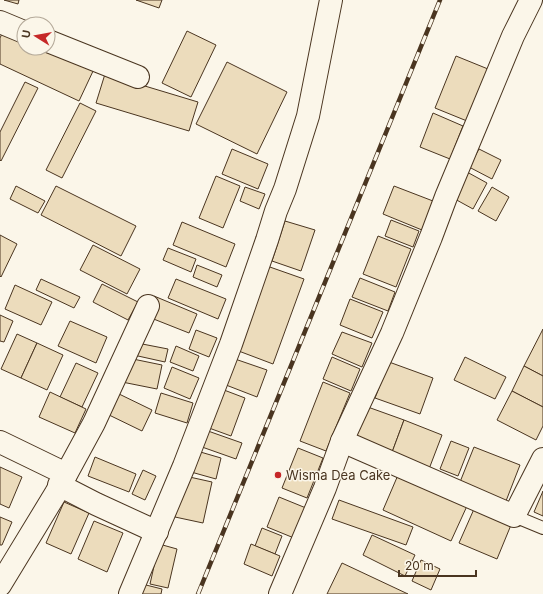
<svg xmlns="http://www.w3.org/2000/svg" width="543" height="594" font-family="Inter,sans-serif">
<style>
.building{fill:#ecdcbc;stroke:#4a3520}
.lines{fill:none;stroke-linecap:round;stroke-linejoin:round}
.service-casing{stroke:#4a3520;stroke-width:14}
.minor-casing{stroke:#4a3520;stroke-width:24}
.service{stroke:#fbf6e9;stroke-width:12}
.minor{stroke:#fbf6e9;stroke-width:22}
.rail-casing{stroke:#4a3520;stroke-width:4.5}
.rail{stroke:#fbf6e9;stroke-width:3;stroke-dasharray:9;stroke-linecap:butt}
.poi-dot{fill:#c62828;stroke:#fbf6e9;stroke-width:1.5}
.labels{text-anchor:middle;stroke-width:3;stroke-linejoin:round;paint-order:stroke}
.poi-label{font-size:13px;fill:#4a3520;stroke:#fbf6e9;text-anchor:start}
</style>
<rect width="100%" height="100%" fill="#fbf6e9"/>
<g class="building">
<polygon points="4,0 19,0 18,4"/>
<polygon points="136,0 162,0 159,8"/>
<polygon points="5,27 24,36 24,48 48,48 94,69 79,101 0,64 0,38"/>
<polygon points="187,31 216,45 191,97 162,83"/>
<polygon points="456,56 488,69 467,121 435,108"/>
<polygon points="227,62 287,92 257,154 196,124"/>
<polygon points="105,74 198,102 189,131 96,103"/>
<polygon points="25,82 38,88 1,161 0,160 0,132"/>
<polygon points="80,103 96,111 62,178 46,170"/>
<polygon points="433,113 463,126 450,159 420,147"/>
<polygon points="232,149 268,164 258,189 222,174"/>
<polygon points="479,149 501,160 492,179 469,167"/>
<polygon points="467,172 487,183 473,209 453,198"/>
<polygon points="216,176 240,186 223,228 199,218"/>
<polygon points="16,186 45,201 38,213 10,199"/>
<polygon points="56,186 136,226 121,256 41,215"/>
<polygon points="394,186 433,201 422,230 383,214"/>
<polygon points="245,187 265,194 259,209 240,201"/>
<polygon points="492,187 509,197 496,221 478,211"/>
<polygon points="391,220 419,231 413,247 385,236"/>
<polygon points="285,221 315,230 301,271 272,261"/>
<polygon points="182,222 235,244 226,267 173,245"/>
<polygon points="0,235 17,244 1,277 0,276"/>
<polygon points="378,236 411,249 396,287 363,274"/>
<polygon points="93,245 140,269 127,294 80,270"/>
<polygon points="168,248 196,259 191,272 163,260"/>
<polygon points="197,265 222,275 217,287 193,277"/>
<polygon points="267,266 304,279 273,364 236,350"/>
<polygon points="360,278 395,292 388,311 352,297"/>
<polygon points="41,279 80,297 74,308 36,290"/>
<polygon points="176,279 226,299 218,319 168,298"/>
<polygon points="102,284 138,302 128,320 93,302"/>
<polygon points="15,285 52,302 41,325 5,309"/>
<polygon points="154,296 197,314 189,333 146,316"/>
<polygon points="350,299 383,312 372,338 340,325"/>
<polygon points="0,315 13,321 4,342 0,341"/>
<polygon points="70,321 107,337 96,363 58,346"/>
<polygon points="543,329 543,376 524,366"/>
<polygon points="196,330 217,338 209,357 189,349"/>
<polygon points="342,332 372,343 362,367 332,354"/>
<polygon points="17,334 37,343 21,378 1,369"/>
<polygon points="132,342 168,349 165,362 129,354"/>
<polygon points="37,343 63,355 47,390 21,378"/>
<polygon points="176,346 199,356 193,371 170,362"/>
<polygon points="332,357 360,369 351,391 323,379"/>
<polygon points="465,357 506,377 495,399 454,380"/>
<polygon points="128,358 162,365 157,389 122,382"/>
<polygon points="235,359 267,370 257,397 226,385"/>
<polygon points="389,362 433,378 420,414 375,398"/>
<polygon points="76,363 98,373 82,407 60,397"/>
<polygon points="524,366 543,376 543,407 512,391"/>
<polygon points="172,367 199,378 190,399 164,388"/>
<polygon points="323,382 350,393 326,451 300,441"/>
<polygon points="224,390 245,398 231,436 209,428"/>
<polygon points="512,391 543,407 543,426 536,440 497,420"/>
<polygon points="50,392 86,409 75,433 39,417"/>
<polygon points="117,393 152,410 142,431 107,414"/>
<polygon points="161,393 193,403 187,423 155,413"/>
<polygon points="365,406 404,420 391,455 352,441"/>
<polygon points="404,420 442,435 429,469 391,455"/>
<polygon points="208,431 242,443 236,459 202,447"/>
<polygon points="451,441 469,448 458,476 440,469"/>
<polygon points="474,447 520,465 506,501 460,482"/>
<polygon points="298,448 323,458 307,498 282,488"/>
<polygon points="197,451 221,458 216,479 191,472"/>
<polygon points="95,457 136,474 129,492 88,476"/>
<polygon points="0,467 22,477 9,508 0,504"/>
<polygon points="143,470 156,476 145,500 132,494"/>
<polygon points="398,475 467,506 451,541 383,510"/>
<polygon points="185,476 212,482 203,523 175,517"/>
<polygon points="543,491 543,516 534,512"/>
<polygon points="279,497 306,508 294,538 267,527"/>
<polygon points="339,500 413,527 406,545 332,519"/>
<polygon points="64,502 89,513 71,554 46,543"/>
<polygon points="474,509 511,525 497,559 459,543"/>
<polygon points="0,517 12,522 2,545 0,545"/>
<polygon points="94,521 123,533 107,572 78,559"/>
<polygon points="262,528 282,536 275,554 255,546"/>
<polygon points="372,535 415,555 405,576 363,555"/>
<polygon points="159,544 177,549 168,588 150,584"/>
<polygon points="251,544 280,556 272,576 244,564"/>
<polygon points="421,560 440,569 431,590 412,581"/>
<polygon points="342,563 408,594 327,594"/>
<polygon points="142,584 162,589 161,594 140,594"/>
</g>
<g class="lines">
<defs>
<polyline id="service" points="514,516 543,528"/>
<g id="minor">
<polyline points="0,22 24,32"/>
<polyline points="48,41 138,77"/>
<polyline points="342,441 514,516 543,459"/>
<polyline points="0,442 66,474"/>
<polyline points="59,485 96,504 157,532"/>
<polyline points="0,585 56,493 94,423 148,306"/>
<polyline points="130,594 184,466 231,344 267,240 276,211 285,189 308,116 331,0"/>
<polyline points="280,594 325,488 342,441 392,333 431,237 446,197 479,118 513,36 531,0"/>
</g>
</defs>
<use href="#service" class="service-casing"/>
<use href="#minor" class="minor-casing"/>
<use href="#service" class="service"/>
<use href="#minor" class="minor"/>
<defs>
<polyline id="rail" points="198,594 440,0"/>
</defs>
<use href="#rail" class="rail-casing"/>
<use href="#rail" class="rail"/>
</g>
<circle class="poi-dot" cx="278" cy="475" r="4"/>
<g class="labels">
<g class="poi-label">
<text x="286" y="480">Wisma Dea Cake</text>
</g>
</g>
<g transform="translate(36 36) rotate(281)"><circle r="19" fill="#fbf6e9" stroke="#b4a999"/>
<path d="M0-3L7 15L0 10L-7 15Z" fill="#c62828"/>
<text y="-6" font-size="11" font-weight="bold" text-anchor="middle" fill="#4a3520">U</text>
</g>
<path d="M399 570v6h77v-6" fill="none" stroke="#4a3520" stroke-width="2"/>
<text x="405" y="570" font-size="12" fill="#4a3520" stroke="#fbf6e9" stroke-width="3" paint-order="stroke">20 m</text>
</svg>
